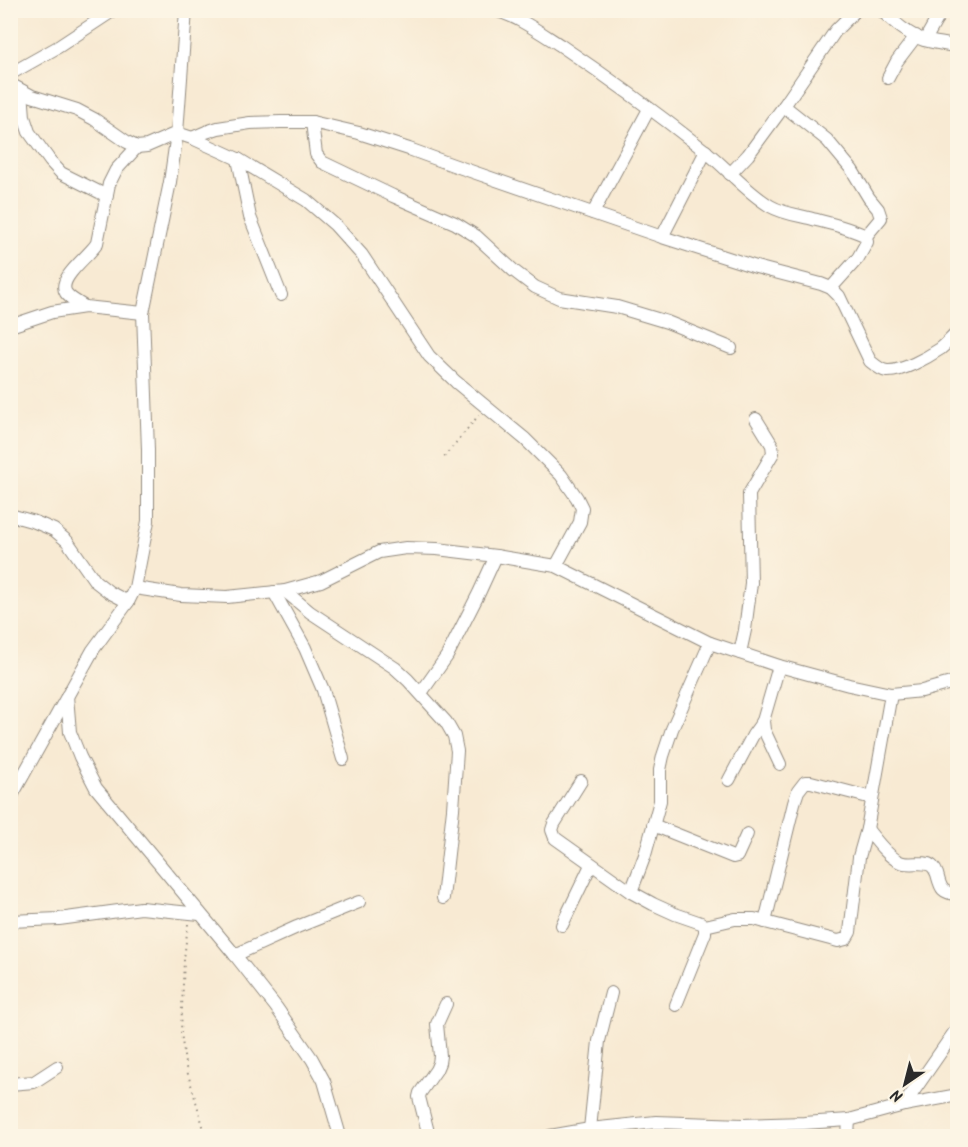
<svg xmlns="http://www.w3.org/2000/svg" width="968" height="1147" font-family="Kalam,sans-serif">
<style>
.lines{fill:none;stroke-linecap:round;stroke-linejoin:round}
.minor-casing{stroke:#928a7f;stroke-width:14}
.path{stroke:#928a7f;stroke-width:2;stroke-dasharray:1.5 4.5;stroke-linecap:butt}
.minor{stroke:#fff;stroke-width:12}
</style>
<rect width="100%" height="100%" fill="#fcf5e5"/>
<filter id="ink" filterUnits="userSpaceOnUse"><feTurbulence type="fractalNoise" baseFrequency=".0167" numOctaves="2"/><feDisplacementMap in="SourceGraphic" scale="12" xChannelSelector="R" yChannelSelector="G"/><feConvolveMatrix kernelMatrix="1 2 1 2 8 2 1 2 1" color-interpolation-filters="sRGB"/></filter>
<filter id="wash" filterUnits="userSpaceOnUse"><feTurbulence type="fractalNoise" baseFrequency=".008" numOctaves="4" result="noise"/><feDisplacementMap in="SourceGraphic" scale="24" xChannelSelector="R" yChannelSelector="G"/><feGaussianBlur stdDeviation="1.35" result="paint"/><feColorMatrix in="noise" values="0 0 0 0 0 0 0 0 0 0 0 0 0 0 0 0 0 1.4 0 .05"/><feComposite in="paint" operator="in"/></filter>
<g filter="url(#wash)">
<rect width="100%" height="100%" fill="#f8ead3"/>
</g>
<g filter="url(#ink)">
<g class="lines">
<defs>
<g id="minor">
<polyline points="450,10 458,13 478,10"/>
<path d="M491 10C510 11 544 35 560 45 609 78 657 113 704 150 727 168 745 191 770 206 782 213 796 215 809 218 828 223 848 227 866 236L867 242 858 258 831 288"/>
<path d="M881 10C894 22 908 35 924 40 935 43 947 44 958 47"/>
<polyline points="925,40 942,10"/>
<polyline points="10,74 58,47 114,10"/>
<polyline points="888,78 897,61 916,36"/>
<polyline points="10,84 32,96 77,110 94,119 127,142 137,147 147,146 177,133 192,138 238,159 306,200 335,225 362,255 429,356 456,382 525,439 561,475 577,498 582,508 580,522 556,566"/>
<polyline points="22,91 24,117 29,132 50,161 61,173 107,196"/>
<polyline points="784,106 827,140 852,170 869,198 878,209 881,218 866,236"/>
<polyline points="312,122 316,154 322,162 393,196 455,223 476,236 514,271 535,287 559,298 617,307 667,322 731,348"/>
<path d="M192 138 206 132 218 128 250 123 281 122H312L359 133 409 149 453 165 662 237 756 267 821 284 831 288 839 296 870 361C875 365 880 370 887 371 902 372 928 357 940 349 947 344 952 337 958 332"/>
<polyline points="238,159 250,217 281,295"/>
<polyline points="730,174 748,155 784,106 836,30 856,10"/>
<polyline points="593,213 649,109"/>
<polyline points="662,237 706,151"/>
<path d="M85 307C79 303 70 299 66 293 56 278 91 255 97 243L109 184 116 170 137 147"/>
<polyline points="10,326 52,312 85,307 143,313"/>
<polyline points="10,515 35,522 54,530 67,541 95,581 109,592 128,602"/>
<polyline points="135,588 181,595 227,597 285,591 321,581 379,552 406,548 437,549 496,556 556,566 710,643 779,666 849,685 891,694 922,691 958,681"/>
<polyline points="285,591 310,612 395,668 408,680 446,722 454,736 457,751 453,809 443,898"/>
<polyline points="274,592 305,648 323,690 343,759"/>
<polyline points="740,653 745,630 751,583 749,494 773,453 772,445 756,419"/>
<polyline points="779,666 763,721 764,730 780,764"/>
<polyline points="421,693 447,656 479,593 496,556"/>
<polyline points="67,696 70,732 80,757 96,788 235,955 276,1007 312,1059 324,1081 340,1136"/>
<polyline points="729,780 753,735 763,721"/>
<polyline points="581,781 554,824 552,830 555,838 631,892 653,904 675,914 701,923 705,926 705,933 676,1005"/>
<polyline points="10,799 93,650 128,602 135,588 148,521 148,450 143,313 170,182 177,133 186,10"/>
<polyline points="653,825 733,857 737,856 747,834"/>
<path d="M867 829C875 839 888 857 900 862 910 866 924 860 932 866 935 869 936 871 937 874 941 889 941 892 958 895"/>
<polyline points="631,892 645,855 660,801 660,770 663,756 672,729 710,643"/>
<polyline points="10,921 59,919 141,908 200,914"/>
<polyline points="765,922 794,803 798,791 805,782 811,782 872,798"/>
<polyline points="562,925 591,865"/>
<polyline points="705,926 735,919 754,919 838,941 846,939 850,932 859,857 867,829 891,694"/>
<polyline points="235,955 297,927 359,902"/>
<polyline points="10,1084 34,1082 57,1067"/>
<polyline points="904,1105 958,1027"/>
<polyline points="590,1129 599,1041 611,993"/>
<polyline points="429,1136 419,1097 420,1093 436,1070 439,1063 440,1056 437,1024 446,1004"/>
<polyline points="550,1136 590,1129 656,1122 743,1125 804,1123 849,1120 904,1105 958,1095"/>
<polyline points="848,1136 849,1120"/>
</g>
</defs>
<use href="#minor" class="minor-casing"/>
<g class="path">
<polyline points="444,457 479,415"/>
<polyline points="188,924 184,959 181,1032 185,1064 206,1136"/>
</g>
<use href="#minor" class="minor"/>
</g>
</g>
<rect width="968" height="1147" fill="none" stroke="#fcf5e5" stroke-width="36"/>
<g transform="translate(905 1084) rotate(215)" stroke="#fcf5e5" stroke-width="4.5" paint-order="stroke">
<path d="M0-4.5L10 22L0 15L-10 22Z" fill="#2b2b2b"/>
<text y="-9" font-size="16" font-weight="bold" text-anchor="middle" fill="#2b2b2b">N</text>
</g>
</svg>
